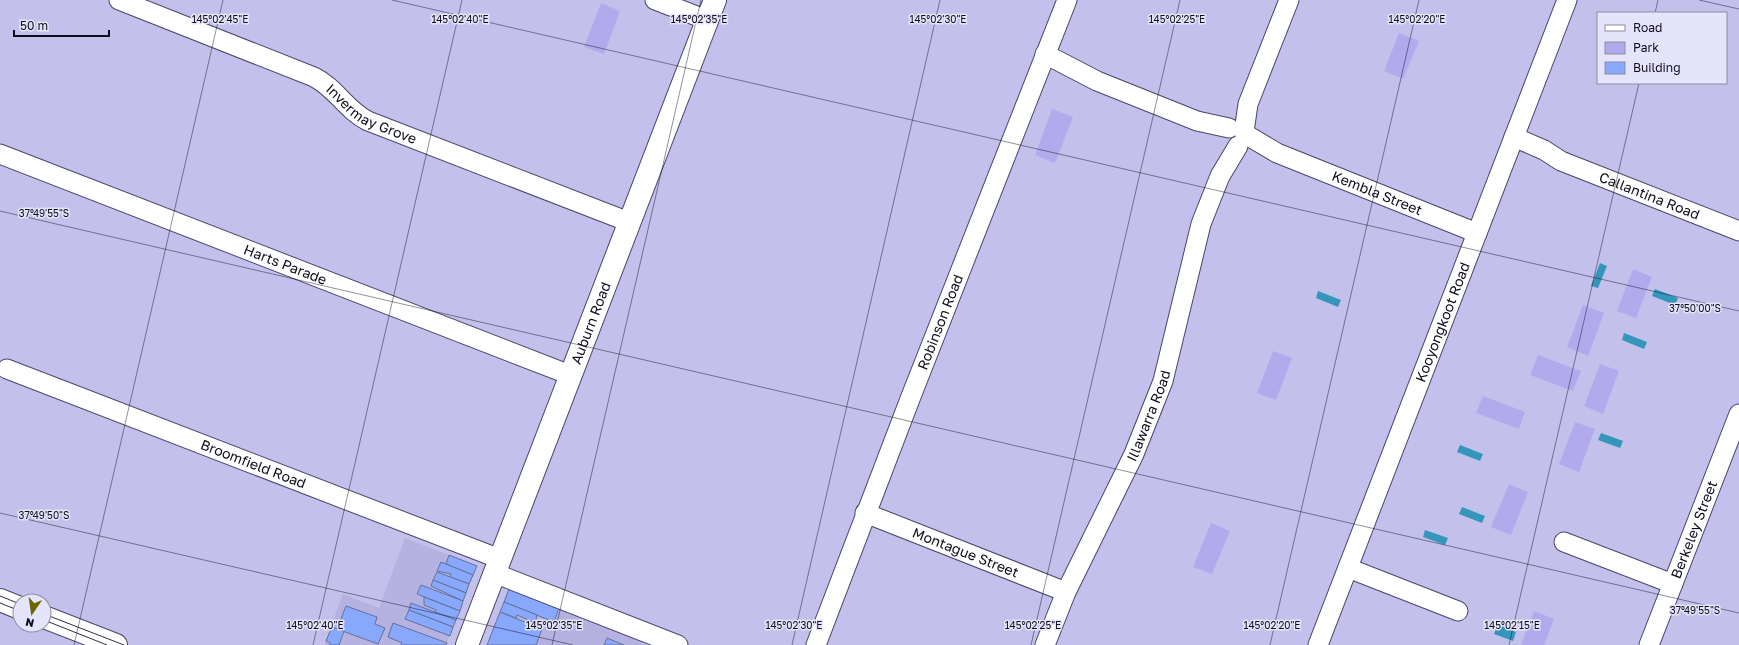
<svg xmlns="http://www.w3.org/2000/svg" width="1739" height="645" font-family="'Golos Text',sans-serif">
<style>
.built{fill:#b5b2e2}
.green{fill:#b1abee}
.water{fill:#3596bb}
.building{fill:#88a8fe;stroke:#647297}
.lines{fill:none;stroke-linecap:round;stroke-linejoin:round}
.minor-casing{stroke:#484569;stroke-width:21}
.major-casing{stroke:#484569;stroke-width:24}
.minor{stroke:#fff;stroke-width:19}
.major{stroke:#fff;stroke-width:22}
.tram{stroke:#2f2d41;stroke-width:1}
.ticks{fill:none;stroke:#0e0c1b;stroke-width:1;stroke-opacity:0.45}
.labels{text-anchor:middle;stroke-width:3;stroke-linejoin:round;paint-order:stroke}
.street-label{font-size:14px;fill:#0e0c1b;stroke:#e5e4fa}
.ticks-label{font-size:10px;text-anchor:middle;fill:#0e0c1b;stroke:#e5e4fa;stroke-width:3;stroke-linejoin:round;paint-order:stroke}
</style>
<rect width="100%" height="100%" fill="#c3c1ec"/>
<g class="built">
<polygon points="405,538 477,566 446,645 324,645 343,594 379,608"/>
<polygon points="509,589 644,640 642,645 487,645"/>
</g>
<g class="green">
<polygon points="601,3 620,11 604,54 584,47"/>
<polygon points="1399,33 1419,41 1403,79 1384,71"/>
<polygon points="1052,109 1073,117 1055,163 1035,155"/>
<polygon points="1633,269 1652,277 1636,318 1617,311"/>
<polygon points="1583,305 1604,313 1588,356 1567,347"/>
<polygon points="1273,351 1292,358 1276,400 1257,393"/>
<polygon points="1538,355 1581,371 1573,391 1530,375"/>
<polygon points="1600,364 1619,371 1603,414 1584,406"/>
<polygon points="1483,396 1525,412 1519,429 1476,413"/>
<polygon points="1575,422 1595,429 1579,472 1559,464"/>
<polygon points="1509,484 1528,492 1511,535 1491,527"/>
<polygon points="1211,523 1230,531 1212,574 1193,567"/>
<polygon points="1534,611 1554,619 1544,645 1521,645"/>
</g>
<g class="water">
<polygon points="1600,263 1607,266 1598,288 1591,286"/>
<polygon points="1655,289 1678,298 1675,305 1652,296"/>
<polygon points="1318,291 1341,300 1338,307 1316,298"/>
<polygon points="1624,333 1647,342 1644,349 1622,340"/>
<polygon points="1601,433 1623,441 1620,448 1598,440"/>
<polygon points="1460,445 1483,454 1480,461 1457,452"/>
<polygon points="1462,507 1485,516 1482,523 1459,514"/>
<polygon points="1425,530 1448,538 1445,545 1423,537"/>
<polygon points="1498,624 1516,632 1513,641 1494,634"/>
</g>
<g class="building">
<polygon points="449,555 477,566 473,575 446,564"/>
<polygon points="441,562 473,575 469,584 450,577 451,574 437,571"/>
<polygon points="437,572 469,584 466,593 433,580"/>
<polygon points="433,580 466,593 463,601 431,586"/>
<polygon points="421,585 463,601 460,611 417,594"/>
<polygon points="509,589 559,608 554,622 504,602"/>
<polygon points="424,597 460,611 456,620 435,612 436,610 424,605"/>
<polygon points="504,602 537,615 535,623 517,615 516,618 500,612"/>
<polygon points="411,603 456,620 453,627 409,610"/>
<polygon points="346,606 377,617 375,624 385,628 378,644 337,629"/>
<polygon points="409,610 453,627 450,636 405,619"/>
<polygon points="500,612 542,629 536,645 487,645"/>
<polygon points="393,623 447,643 446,645 401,645 402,643 388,637"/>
<polygon points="332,627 344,631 339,645 330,645 330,643 326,641"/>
<polygon points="607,638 624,645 604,645"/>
</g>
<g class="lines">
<defs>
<g id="minor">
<path id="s1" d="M119 0 314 77C336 88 346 110 368 121L629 222"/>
<polyline points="655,0 707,20"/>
<polyline points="1045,54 1097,81 1197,121 1229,128"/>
<polyline points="1244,132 1248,104 1289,0"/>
<path id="s2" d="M1245 134 1277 153 1477 233"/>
<path id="s3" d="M1514 137 1544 150 1561 161 1739 231"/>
<path id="s4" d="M0 154 570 375"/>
<path id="s5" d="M7 369 500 559"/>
<path id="s6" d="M865 513 1066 592"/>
<polyline points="1564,542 1673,584"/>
<polyline points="1348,568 1458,611"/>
<polyline points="494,573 678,645"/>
<path id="s7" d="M816 645 910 399 1067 0"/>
<path id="s8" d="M1045 645 1066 592 1134 454 1163 381 1201 224 1220 176 1238 146"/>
<path id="s9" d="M1318 645 1567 0"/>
<path id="s10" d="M1649 645 1739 414"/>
</g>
<g id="major">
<polyline points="0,600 20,608"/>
<polyline points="44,617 116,645"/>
<path id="s11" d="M467 645 715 0"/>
</g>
</defs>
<use href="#minor" class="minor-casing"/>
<use href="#major" class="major-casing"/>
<use href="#minor" class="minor"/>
<use href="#major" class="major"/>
<g class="tram">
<polyline points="0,596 20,604"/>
<polyline points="0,603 20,611"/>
<polyline points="44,614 124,645"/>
<polyline points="44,620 107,645"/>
</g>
</g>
<path class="ticks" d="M392 0 1739 311M1699 0 1739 9M1655 13 1658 0M0 211 1739 613M0 513 573 645M74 645 223 0M313 645 462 0M552 645 701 0M792 645 940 0M1031 645 1180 0M1270 645 1419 0M1509 645 1639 83"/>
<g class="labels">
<g class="street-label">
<text dy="5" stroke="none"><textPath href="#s1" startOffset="279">Invermay Grove</textPath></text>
<text dy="5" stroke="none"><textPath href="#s2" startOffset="145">Kembla Street</textPath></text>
<text dy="5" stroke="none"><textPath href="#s3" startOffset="148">Callantina Road</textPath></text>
<text dy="5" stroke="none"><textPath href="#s4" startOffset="306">Harts Parade</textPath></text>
<text dy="5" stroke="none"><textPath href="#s11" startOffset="345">Auburn Road</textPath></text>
<text dy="5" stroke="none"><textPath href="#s7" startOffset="346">Robinson Road</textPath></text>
<text dy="5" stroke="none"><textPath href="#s9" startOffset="346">Kooyongkoot Road</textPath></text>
<text dy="5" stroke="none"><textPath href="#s8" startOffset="252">Illawarra Road</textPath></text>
<text dy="5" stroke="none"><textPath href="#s5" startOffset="264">Broomfield Road</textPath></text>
<text dy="5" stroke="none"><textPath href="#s10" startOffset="124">Berkeley Street</textPath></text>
<text dy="5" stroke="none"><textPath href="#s6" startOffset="108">Montague Street</textPath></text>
</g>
</g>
<g class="ticks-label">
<text x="220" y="23">145°02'45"E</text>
<text x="460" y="23">145°02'40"E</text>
<text x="699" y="23">145°02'35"E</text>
<text x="938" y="23">145°02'30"E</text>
<text x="1177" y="23">145°02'25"E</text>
<text x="1417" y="23">145°02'20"E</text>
<text x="44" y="217">37°49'55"S</text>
<text x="1695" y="312">37°50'00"S</text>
<text x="44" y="519">37°49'50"S</text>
<text x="1695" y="614">37°49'55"S</text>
<text x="315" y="629">145°02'40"E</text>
<text x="554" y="629">145°02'35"E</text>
<text x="794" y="629">145°02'30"E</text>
<text x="1033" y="629">145°02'25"E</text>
<text x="1272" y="629">145°02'20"E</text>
<text x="1512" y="629">145°02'15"E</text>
</g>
<rect x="1597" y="12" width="130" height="72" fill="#e5e4fa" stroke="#8f8ea1"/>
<rect x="1605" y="25" width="20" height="6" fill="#ffffff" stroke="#8f8ea1"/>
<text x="1633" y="32" font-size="12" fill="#0e0c1b">Road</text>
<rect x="1605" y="42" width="20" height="12" fill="#b1abee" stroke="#8f8ea1"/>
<text x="1633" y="52" font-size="12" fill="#0e0c1b">Park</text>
<rect x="1605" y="62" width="20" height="12" fill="#88a8fe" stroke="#8f8ea1"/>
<text x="1633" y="72" font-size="12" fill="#0e0c1b">Building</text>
<g transform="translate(32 613) rotate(193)"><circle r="19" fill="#e5e4fa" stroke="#8f8ea1"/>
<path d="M0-3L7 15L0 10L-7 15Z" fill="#696600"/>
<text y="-6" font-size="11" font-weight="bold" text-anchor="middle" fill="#0e0c1b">N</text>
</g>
<path d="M14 30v6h95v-6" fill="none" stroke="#0e0c1b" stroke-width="2"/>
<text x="20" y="30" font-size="12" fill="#0e0c1b" stroke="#e5e4fa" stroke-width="3" paint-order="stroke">50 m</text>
</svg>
